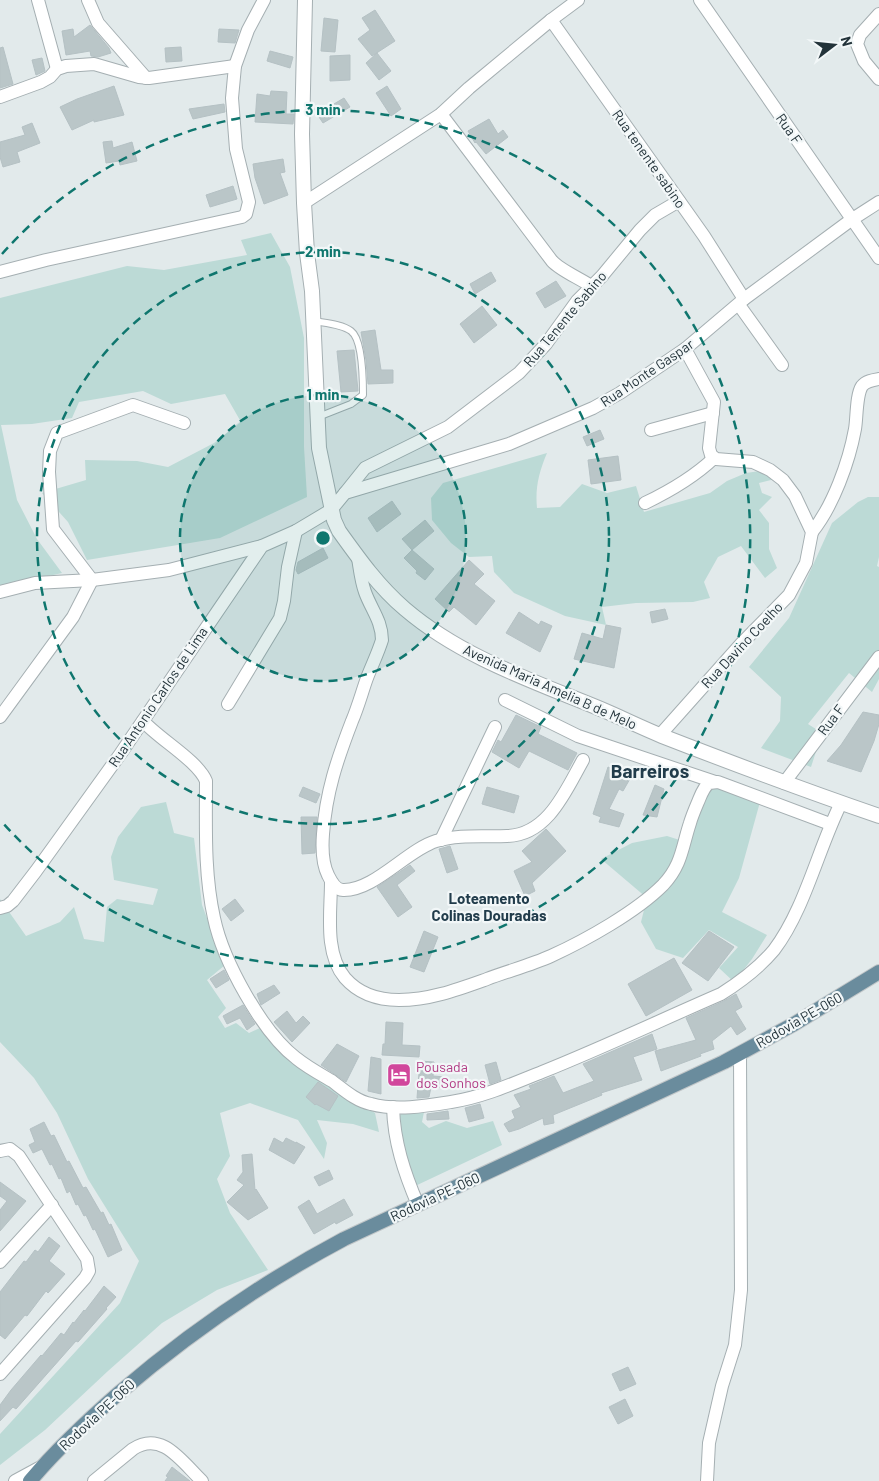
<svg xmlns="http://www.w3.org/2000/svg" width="879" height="1481" font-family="Barlow,sans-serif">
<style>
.green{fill:#bcdad6}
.building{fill:#bac6c8;stroke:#b5c1c4}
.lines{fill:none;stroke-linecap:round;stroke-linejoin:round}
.service-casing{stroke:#a5afb2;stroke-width:8}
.minor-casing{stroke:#a5afb2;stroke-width:14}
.tertiary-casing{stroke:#a5afb2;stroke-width:16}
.primary-casing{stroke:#c1c6c8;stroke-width:16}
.service{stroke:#fff;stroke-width:6}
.minor{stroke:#fff;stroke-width:12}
.tertiary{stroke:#fff;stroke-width:14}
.primary{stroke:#6a8c9d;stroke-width:14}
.ring{fill:none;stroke:#0f766e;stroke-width:2.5;stroke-dasharray:9 6}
.labels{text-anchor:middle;stroke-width:4.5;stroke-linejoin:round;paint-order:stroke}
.street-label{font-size:14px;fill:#23333a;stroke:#f2f7f8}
.hotel-label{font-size:14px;fill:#b23c85;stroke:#f2f7f8;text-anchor:start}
.neighbourhood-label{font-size:15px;font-weight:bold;fill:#213c4b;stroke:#f2f7f8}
.district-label{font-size:19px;font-weight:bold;fill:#213c4b;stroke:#f2f7f8}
.centre{fill:#0f766e;stroke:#f2f7f8;stroke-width:2.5}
.ring-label{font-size:15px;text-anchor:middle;font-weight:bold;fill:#0f766e;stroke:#f2f7f8;stroke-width:4.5;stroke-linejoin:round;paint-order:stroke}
</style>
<rect width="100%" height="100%" fill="#e2eaeb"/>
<g class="green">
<polygon points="271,233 290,267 304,338 304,447 307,497 220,538 87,560 68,522 42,493 86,480 85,460 137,461 168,467 214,443 241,422 225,394 171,404 143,391 79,402 72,418 32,424 1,425 17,500 37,539 62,573 0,587 0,298 127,266 164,270 247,255 241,240"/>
<path d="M547 453C539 472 535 488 537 508L560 507 582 484 607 493 636 486 644 512 710 493 727 481 746 473 760 471 775 479 759 483 762 493 772 497 759 510 769 523V549L777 568 765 578 741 546 718 557 704 582 710 598 693 602 636 603 602 607 606 625 565 616 514 593 494 572 492 556 469 557 451 543 432 520 431 498 443 483Z"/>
<polygon points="868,497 879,497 879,557 877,566 879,567 879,679 872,692 849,673 808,724 822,733 811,767 761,748 780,721 781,697 749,667 789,618 832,523 858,502"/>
<polygon points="712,785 760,802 739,878 722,912 767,935 752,959 734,982 719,968 738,947 709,930 683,958 656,949 641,922 647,898 601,859 632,843 667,836 689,843 697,813"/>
<polygon points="166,802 174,833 194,838 202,905 225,965 207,980 226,1008 218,1017 225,1028 236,1023 249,1033 262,1027 319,1076 375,1113 379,1132 353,1124 317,1120 327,1143 324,1159 298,1120 250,1103 220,1113 230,1156 217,1179 230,1213 268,1270 217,1290 162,1323 108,1371 45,1430 0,1465 0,1434 120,1303 139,1261 88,1179 57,1113 34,1078 0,1042 0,899 26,936 60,922 74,907 84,939 104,942 107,907 117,899 153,905 158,889 114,880 111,857 118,837 141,807"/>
<polygon points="424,1112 422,1122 429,1128 446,1121 467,1128 493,1121 502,1145 413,1187 396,1123 401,1114"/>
</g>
<g class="building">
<polygon points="375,10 395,41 372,56 358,39 370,30 362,18"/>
<polygon points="324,18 338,20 335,52 321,51"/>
<polygon points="90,25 109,48 111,53 98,57 91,56 90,51 66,55 62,31 73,29 74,37"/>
<polygon points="219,29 239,30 235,43 218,42"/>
<polygon points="3,47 13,84 0,88 0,48"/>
<polygon points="181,47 182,61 166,62 165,48"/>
<polygon points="270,51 293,57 290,68 267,61"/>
<polygon points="377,53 391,71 379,80 366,63"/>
<polygon points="350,55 350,80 330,81 330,56"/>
<polygon points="42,58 45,71 36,75 32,60"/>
<polygon points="114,86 124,115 94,122 94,120 72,130 60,107 77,99"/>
<polygon points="387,86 401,109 391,116 376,93"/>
<polygon points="271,91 287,92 286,114 294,114 293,124 255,122 257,94 270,96"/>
<polygon points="344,98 350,107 323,123 317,114"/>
<polygon points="224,104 225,112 193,119 189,109"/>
<polygon points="489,119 498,134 503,130 508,137 486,154 476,142 475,143 468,131"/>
<polygon points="32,123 40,143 17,152 20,162 3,167 0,157 0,142 25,135 22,127"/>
<polygon points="112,141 113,148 132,142 137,161 120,165 119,161 106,163 103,142"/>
<polygon points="283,159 285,172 280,173 288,195 264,204 255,178 253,164"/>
<polygon points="233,186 237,199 210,207 206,195"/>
<polygon points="491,272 496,281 475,294 470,284"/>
<polygon points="556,281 566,296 545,308 536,293"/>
<polygon points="482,306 497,325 474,343 460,324"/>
<polygon points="375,330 381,370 393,370 393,383 368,384 366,360 361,332"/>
<polygon points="354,350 358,391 341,392 337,351"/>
<polygon points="600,430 604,439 587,446 583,437"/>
<polygon points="618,456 621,480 591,484 588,460"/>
<polygon points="392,501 401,514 377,532 368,518"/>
<polygon points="425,520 434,531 412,550 402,539"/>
<polygon points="323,548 328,558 298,574 296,570 298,562"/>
<polygon points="412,550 434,569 425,580 416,573 417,571 404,558"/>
<polygon points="469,560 484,574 474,584 495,601 476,625 454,607 449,612 435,599"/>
<polygon points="665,609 668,619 652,623 650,612"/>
<polygon points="519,612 539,625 541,621 552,626 540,652 506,633"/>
<polygon points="606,625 621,628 614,668 574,659 582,633 603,639"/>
<polygon points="863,712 879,715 879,724 874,741 861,772 827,761 841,745"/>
<polygon points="516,715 541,727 538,734 577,753 568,770 529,751 519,768 492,752 498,740 501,742"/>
<polygon points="608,767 631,777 623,791 619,789 609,809 624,814 619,827 599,822 601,817 593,814"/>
<polygon points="655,785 664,789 657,817 643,815"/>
<polygon points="303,787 320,794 316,803 299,796"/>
<polygon points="487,787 519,796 514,813 482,804"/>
<polygon points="301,817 317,817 315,853 302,854"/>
<polygon points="546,829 566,851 532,883 535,891 525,896 514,871 532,862 522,851"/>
<polygon points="450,846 458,869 447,873 439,849"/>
<polygon points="410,865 415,871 397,885 412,907 398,917 377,887"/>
<polygon points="235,899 244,911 231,921 222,909"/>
<polygon points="424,931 438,937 424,972 410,967"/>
<polygon points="709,931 734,947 708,981 682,963"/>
<polygon points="674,958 692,990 646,1016 628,984"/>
<polygon points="224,970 229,980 216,988 210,979"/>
<polygon points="274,985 280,993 261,1005 257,994"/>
<polygon points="736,994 742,1007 735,1011 746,1029 737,1035 731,1026 712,1041 714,1049 700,1054 701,1056 661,1071 655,1051 696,1040 686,1018 724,1001"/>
<polygon points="243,1005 255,1024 247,1030 240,1018 227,1024 223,1016"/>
<polygon points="287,1011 296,1023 303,1016 310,1023 292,1042 274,1022"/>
<polygon points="386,1022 403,1023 402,1045 420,1046 419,1057 382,1055 383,1044 385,1044"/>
<polygon points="652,1034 657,1049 633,1057 642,1080 601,1093 602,1095 553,1115 554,1123 544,1125 543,1118 519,1129 509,1132 504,1124 515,1118 512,1111 521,1107 514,1095 531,1089 529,1086 554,1076 563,1093 594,1081 583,1064"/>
<polygon points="337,1044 359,1056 346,1082 321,1065"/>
<polygon points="371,1057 381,1059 381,1094 368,1091"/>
<polygon points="420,1061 434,1062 433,1076 445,1077 446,1088 431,1087 429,1097 417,1098"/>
<polygon points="496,1062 501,1080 490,1084 485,1065"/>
<polygon points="318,1082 338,1096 329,1111 316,1104 315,1105 306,1097"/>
<polygon points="480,1104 484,1118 469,1122 465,1108"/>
<polygon points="448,1111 449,1119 427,1120 427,1114"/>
<polygon points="44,1122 51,1136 54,1135 67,1162 69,1161 83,1188 86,1187 101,1213 103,1212 109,1225 111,1224 122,1250 108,1257 95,1229 93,1230 86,1215 84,1216 78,1204 76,1205 70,1191 67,1193 61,1178 59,1179 52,1164 50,1165 42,1149 33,1153 29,1145 35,1142 30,1129"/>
<polygon points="274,1138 283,1143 286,1138 296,1143 296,1142 305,1147 294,1164 269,1150"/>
<polygon points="252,1154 255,1190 256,1189 268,1208 248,1220 227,1202 244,1185 237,1180 243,1172 242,1155"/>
<polygon points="329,1170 333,1179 319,1186 314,1177"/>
<polygon points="0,1182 26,1201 0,1231 0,1210 7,1201 0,1196"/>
<polygon points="344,1199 353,1215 336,1224 335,1222 314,1234 298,1207 309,1200 317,1214"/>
<polygon points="49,1237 60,1246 49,1261 65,1274 48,1293 46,1291 27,1316 25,1315 5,1339 0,1335 0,1292 24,1261 26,1262 35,1250 38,1252"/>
<polygon points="104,1286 116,1297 106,1308 107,1309 78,1342 76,1341 16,1409 13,1407 0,1421 0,1405 11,1390 41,1355 42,1356 61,1333 64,1335 73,1322 74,1323 84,1310 85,1311"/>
<polygon points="628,1367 636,1384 620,1391 612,1374"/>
<polygon points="625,1399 633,1416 618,1424 609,1407"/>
<polygon points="172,1467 190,1481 165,1481 168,1477 166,1476"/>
</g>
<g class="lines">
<defs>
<path id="service" d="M314 321C325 323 342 324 351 331 363 340 363 381 363 395L351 404 318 417"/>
<g id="minor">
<polyline points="38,0 57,69"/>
<polyline points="88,0 98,23 146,78"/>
<polyline points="700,0 879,258"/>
<polyline points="879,14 860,35 857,44 864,61 879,79"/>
<polyline points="551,20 704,236 744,299"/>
<polyline points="0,97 41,82 50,77 57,69 66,66 94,64 139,77 149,78 235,66"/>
<path d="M441 114 552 261C560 270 579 278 591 286"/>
<polyline points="304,203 441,114 469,88 551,20 578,0"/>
<polyline points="0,272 46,260 242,217 246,214 249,202 236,149 232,98 235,66 248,30 264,0"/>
<polyline points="739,305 782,365"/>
<polyline points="651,430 713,413"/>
<polyline points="345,493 365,468 448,427 519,373 546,344 577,301 602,276 640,230 655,215 679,201"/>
<path d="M645 503C670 491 694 477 714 458"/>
<path d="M812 532C833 506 849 462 855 429 857 418 856 395 862 386 866 381 873 380 879 379"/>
<path d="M358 558C360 570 361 581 365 592 371 609 382 621 382 640 378 653 372 665 367 678 362 692 358 707 352 721 337 760 326 792 323 834 322 847 322 863 328 875 331 881 335 890 343 890 374 891 407 850 436 841 459 834 483 837 507 836 548 835 566 790 583 760"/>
<polyline points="0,592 35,583 92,580 169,570 262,546"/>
<polyline points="505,700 578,736 715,782"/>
<polyline points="228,704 280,618 284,601 288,567 296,531"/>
<polyline points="0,717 73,617 92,580 53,529 49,472 50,451 57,433 133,405 184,423"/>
<path d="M143 721C159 739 198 761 206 781 206 827 204 873 214 918 223 961 262 1032 296 1058 307 1067 320 1074 332 1081 344 1090 356 1101 371 1104 396 1111 426 1106 451 1102 483 1097 512 1084 542 1072 602 1048 661 1020 721 994 740 982 759 968 774 950 805 909 818 849 841 803"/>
<polyline points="660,735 741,644 789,595 806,563 812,532 795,496 783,480 770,470 753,462 716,459 711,455 709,448 714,402 685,349"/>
<polyline points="784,783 879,657"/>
<polyline points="441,840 495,727"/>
<path d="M331 882C331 912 324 953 345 978 359 994 379 1000 399 1000 430 1000 459 989 487 979 508 971 531 965 551 956 586 940 636 912 663 885 682 865 682 847 690 823 692 816 695 809 698 802 701 795 703 788 709 783L718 782 830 824"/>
<polyline points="0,908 7,906 13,901 36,871 121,753 262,546 296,531 331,510 345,493 509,444 593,408 620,393 685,349 744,299 851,220 879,202"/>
<path d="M393 1107C394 1142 404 1172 418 1205"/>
<polyline points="0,1151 10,1149 19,1156 87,1259 89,1271 85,1278 0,1374"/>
<polyline points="0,1262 52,1205"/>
<polyline points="15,1481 39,1468"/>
<path d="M94 1481 133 1449C162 1430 182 1462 202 1481"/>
<polyline points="707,1481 709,1443 722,1386 735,1345 741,1290 740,1053"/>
</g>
<path id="tertiary" d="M305 0 302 134 304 203 307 253 312 291 319 448 334 520 339 531C359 559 379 587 405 609 460 656 530 680 596 707 618 716 640 727 662 736 734 764 806 791 879 816"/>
<path id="primary" d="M30 1481C57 1449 88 1420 119 1393 188 1334 263 1282 344 1239L724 1062 794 1024 879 972"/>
</defs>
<use href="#service" class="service-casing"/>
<use href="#minor" class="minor-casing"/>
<use href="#tertiary" class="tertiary-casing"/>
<use href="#primary" class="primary-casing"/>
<use href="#service" class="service"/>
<use href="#minor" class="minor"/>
<use href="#tertiary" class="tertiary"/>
<use href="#primary" class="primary"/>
</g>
<circle cx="323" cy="538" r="143" fill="#0f766e" fill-opacity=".12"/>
<g class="ring">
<circle cx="323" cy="538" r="143"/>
<circle cx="323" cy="538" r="286"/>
<path d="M2 254A428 428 0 1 1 2 822"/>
</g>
<defs>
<symbol id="hotel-square" viewBox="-11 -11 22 22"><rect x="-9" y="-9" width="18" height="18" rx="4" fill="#d1479c" stroke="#f2f7f8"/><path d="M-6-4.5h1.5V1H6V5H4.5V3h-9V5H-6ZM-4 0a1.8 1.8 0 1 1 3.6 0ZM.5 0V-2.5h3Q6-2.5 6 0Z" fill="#fff"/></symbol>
</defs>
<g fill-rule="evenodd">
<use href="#hotel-square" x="385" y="1061" width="28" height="28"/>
</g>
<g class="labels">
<g class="street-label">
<text transform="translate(789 129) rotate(55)" y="5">Rua F</text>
<text transform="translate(649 159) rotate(55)" y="5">Rua tenente sabino</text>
<text transform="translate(565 319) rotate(-50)" y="5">Rua Tenente Sabino</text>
<text transform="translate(647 373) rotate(-34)" y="5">Rua Monte Gaspar</text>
<text transform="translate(742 645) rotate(-47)" y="5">Rua Davino Coelho</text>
<text transform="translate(550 687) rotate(24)" y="5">Avenida Maria Amelia B de Melo</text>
<text transform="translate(158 697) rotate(-56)" y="5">Rua Antonio Carlos de Lima</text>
<text transform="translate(831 720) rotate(-53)" y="5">Rua F</text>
<text transform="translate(799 1020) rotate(-30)" y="5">Rodovia PE-060</text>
<text transform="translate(435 1197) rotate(-25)" y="5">Rodovia PE-060</text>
<text transform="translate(97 1415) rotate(-43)" y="5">Rodovia PE-060</text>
</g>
<g class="hotel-label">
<text x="416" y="1072">Pousada<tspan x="416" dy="16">dos Sonhos</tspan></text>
</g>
<g class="neighbourhood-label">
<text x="489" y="904">Loteamento<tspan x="489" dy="17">Colinas Douradas</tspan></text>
</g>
<g class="district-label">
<text x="650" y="778">Barreiros</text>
</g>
</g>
<circle cx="323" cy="538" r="8" class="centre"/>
<g class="ring-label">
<text x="323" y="115">3 min</text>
<text x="323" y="257">2 min</text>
<text x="323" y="400">1 min</text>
</g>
<g transform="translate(834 45) rotate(74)" stroke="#f2f7f8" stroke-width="4" paint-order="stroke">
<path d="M0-4L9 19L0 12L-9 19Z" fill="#23333a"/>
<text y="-8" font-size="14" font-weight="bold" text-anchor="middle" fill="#23333a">N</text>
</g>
</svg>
